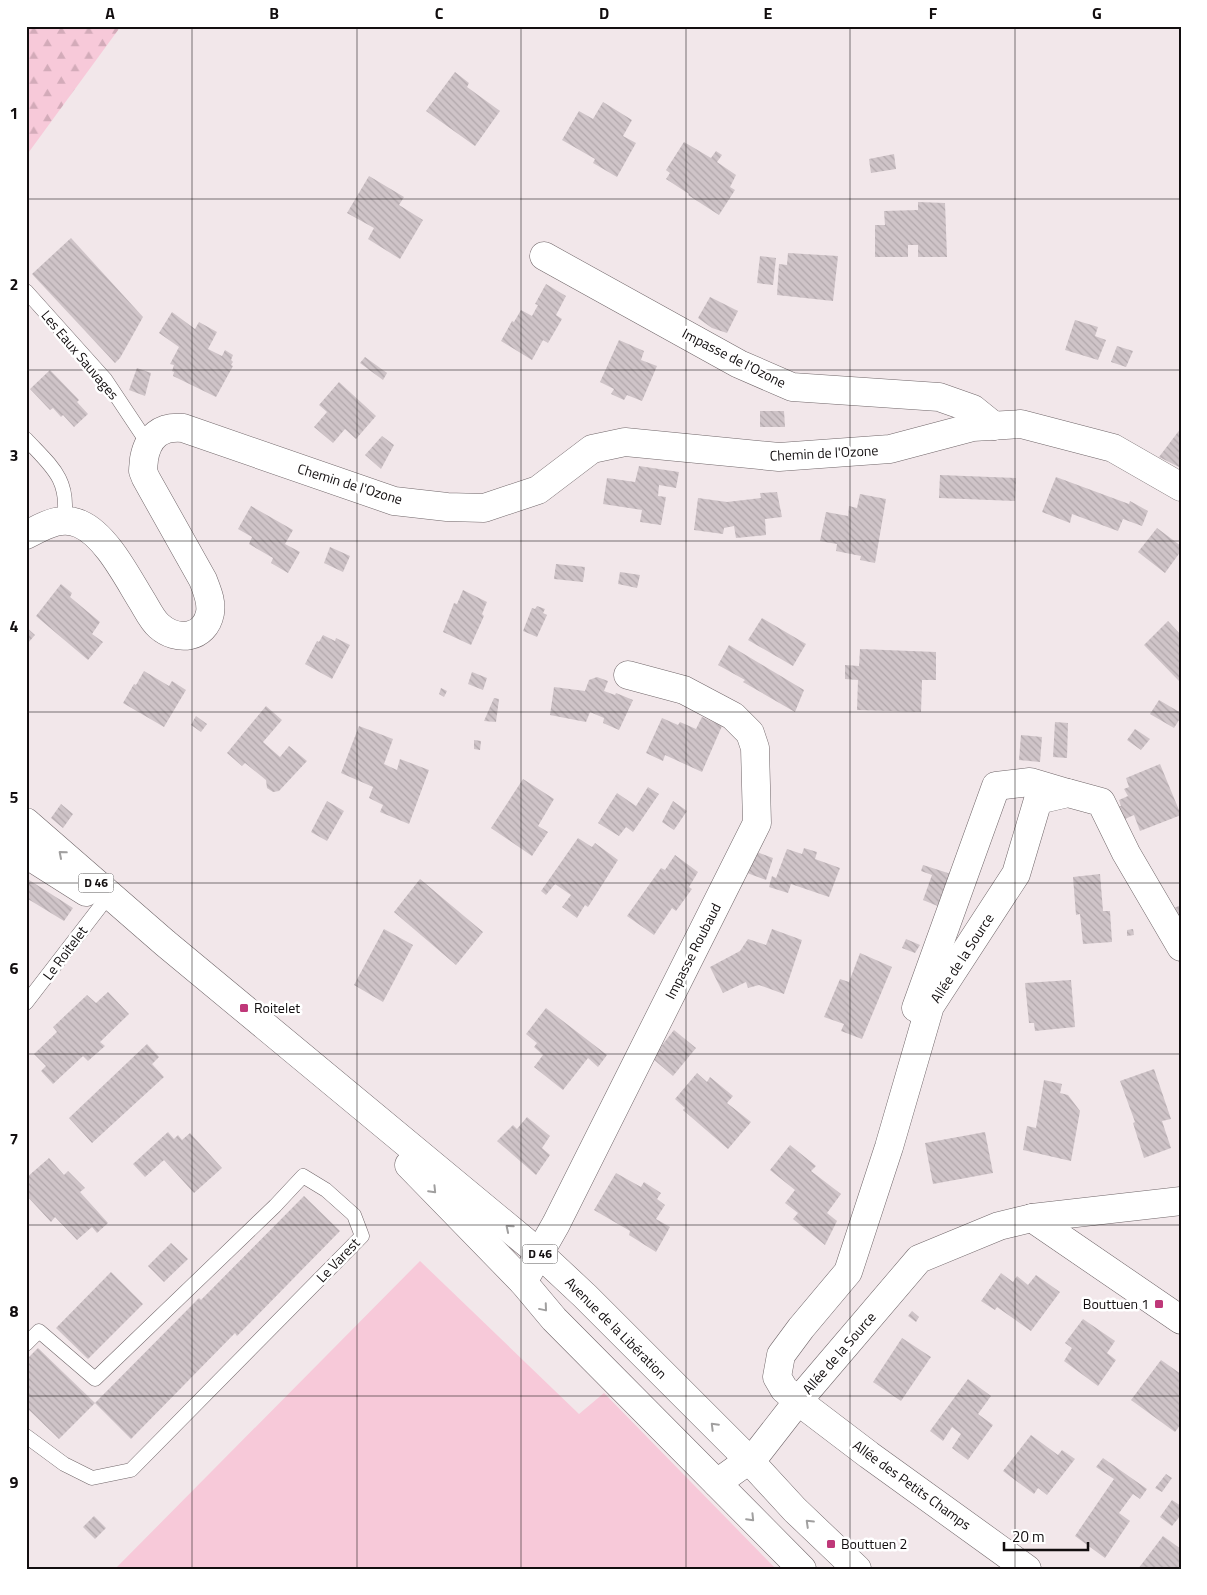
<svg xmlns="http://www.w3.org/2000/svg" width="1207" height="1595" font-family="'Titillium Web',sans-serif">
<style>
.forest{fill:url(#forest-firs)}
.pitch{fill:#f7c9d9}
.building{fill:url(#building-back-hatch)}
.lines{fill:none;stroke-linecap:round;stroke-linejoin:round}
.lane-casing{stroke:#706669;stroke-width:15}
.street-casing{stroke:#706669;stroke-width:29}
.primary-casing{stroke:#706669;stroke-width:29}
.lane{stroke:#fff;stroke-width:14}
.street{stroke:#fff;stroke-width:28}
.primary{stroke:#fff;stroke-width:28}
.oneway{stroke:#a09f9f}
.grid{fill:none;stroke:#120e0f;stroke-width:1;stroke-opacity:0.55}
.poi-dot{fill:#bf3879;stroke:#fff;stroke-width:2}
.labels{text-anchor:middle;stroke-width:5;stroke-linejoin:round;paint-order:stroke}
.shield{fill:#fff;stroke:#595657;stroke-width:1}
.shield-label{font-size:12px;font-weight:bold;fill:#120e0f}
.street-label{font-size:14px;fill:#120e0f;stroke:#fff}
.poi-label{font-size:14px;fill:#120e0f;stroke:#fff;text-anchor:start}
.neatline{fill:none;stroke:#120e0f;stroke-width:2}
.grid-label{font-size:16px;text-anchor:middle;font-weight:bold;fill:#120e0f}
</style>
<defs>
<pattern id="forest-firs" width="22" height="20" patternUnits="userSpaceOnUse" patternTransform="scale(1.25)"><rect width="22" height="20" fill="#f7c9d9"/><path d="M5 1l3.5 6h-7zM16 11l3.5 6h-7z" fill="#d3abb9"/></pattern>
<pattern id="building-back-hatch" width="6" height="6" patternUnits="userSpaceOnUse" patternTransform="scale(1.25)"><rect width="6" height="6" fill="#cfc4c8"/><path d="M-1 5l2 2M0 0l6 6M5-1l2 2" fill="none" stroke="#b1a7ab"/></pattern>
</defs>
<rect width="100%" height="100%" fill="#f2e7ea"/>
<polygon class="forest" points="26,26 121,26 26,156"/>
<polygon class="pitch" points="420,1261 579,1414 604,1393 776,1569 115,1569"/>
<g class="building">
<polygon points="455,72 469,83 467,87 500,111 475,146 426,111"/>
<polygon points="603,102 632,120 623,136 636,143 617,177 593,163 595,159 562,140 579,111 593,119"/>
<polygon points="684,142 711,158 716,151 722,155 717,162 736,175 730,187 735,190 719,215 688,195 689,194 666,179 670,173 666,170"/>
<polygon points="894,154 896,169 871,173 869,159"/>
<polygon points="369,176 404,197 399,205 423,220 400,259 368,239 374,228 347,213"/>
<polygon points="918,202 945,203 947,257 918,257 918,245 908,245 908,257 875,257 875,225 885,225 884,211 918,210"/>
<polygon points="71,238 143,317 120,358 115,363 32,274"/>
<polygon points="788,253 838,256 833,301 777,295 779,264 787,265"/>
<polygon points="760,256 776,258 773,285 757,283"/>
<polygon points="546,284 566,296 556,315 562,319 548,343 543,340 532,360 501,341 512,321 514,322 521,310 532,316 538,305 535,304"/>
<polygon points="710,297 738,311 727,333 712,328 698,318"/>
<polygon points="172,312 195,329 199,322 217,332 208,349 222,356 225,350 233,355 231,360 233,362 231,365 233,366 216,397 173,376 174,372 172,371 174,365 170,364 179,347 159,333"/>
<polygon points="1075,320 1098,327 1095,336 1106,340 1098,360 1065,350"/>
<polygon points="619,340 644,351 641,360 657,366 642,401 627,395 624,400 611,394 614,389 600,382"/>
<polygon points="1117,346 1133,351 1126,367 1111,362"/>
<polygon points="365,357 387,373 383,380 360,363"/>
<polygon points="137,368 151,373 145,396 129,390"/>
<polygon points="50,370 79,400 77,402 88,414 74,427 63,415 61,417 53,408 50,410 30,389"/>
<polygon points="339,382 376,416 356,439 345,429 333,443 314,427 327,412 319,405"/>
<polygon points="760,411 784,411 785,427 760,427"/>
<polygon points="1181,428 1181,468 1159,457"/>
<polygon points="382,436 394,445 381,469 365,455"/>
<polygon points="639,466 679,472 676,488 659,485 658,496 666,497 661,525 640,522 642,510 603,504 607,478 635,482"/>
<polygon points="940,475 1016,478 1015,501 939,498"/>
<polygon points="1056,477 1129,504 1130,501 1148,511 1142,526 1123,519 1118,531 1072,514 1070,523 1042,512"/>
<polygon points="777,492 782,517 765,519 766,535 736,538 734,526 724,528 723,534 694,530 698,498 727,502 761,498 760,493"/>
<polygon points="860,494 886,499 875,563 860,560 861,556 836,551 837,544 820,541 826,512 848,516 849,506 857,508"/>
<polygon points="251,506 293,530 285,544 300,552 288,573 271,563 273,558 249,544 252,537 238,529"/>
<polygon points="1157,528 1181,546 1181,551 1165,573 1138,552"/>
<polygon points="330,547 350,556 343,572 324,563"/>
<polygon points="556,564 585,567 583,582 554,579"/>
<polygon points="620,572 640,575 637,588 618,584"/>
<polygon points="61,584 72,593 70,597 100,622 92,634 103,642 88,660 36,616"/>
<polygon points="463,590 487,602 482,614 484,616 471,645 443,632 454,603 457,604"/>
<polygon points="537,606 545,609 543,613 547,615 537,637 523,631 532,608 535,609"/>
<polygon points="762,618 806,644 793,666 748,640"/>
<polygon points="1168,621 1181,635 1181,679 1179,681 1144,645"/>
<polygon points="26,627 35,635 28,643 26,642"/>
<polygon points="323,635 335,641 336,638 350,645 332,679 305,664 317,641 319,642"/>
<polygon points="729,645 804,690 795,712 743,682 745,680 718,665"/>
<polygon points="860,649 936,652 936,680 922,680 921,712 857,710 858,680 845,679 845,665 859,666"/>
<polygon points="144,671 169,686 172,681 186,690 164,727 123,703 134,684 136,685"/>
<polygon points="472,672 487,678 483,690 468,684"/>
<polygon points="597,677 608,681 604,691 615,695 616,693 633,700 619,730 603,723 604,718 590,712 586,722 550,715 554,687 585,691 589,680"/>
<polygon points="441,688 447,691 444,697 439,694"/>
<polygon points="494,698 499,699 496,722 484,721"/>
<polygon points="1159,700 1181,713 1181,717 1174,728 1150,714"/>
<polygon points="266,706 282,720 263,742 280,757 289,746 307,761 279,791 273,792 267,788 266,780 245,763 242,766 227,753"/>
<polygon points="196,716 207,724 201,732 191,725"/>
<polygon points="702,717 722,726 702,772 665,755 663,761 646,753 662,718 678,725 680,722 696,729"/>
<polygon points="1055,722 1068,723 1067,758 1053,757"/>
<polygon points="359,726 393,739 384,764 397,770 400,759 429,770 409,824 380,812 383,805 369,798 373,787 341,773"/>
<polygon points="1135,729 1150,739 1141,750 1127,740"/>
<polygon points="1021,735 1042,737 1040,762 1019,760"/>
<polygon points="474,740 481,741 480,750 474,749"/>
<polygon points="1160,764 1181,815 1140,831 1134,815 1125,819 1119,806 1121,806 1119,800 1128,796 1124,789 1129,787 1126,778"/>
<polygon points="523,779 554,799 538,826 548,832 532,856 491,828"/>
<polygon points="648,787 659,794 633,832 626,827 619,836 598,823 617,793 636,806"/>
<polygon points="327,801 344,811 327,841 311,832"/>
<polygon points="673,801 687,811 674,830 662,822"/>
<polygon points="61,804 73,814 63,828 51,818"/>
<polygon points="578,838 592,847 595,843 618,860 588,907 585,905 577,918 562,907 571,895 555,884 546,895 541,891"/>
<polygon points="804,848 817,852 815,859 840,868 829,897 791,884 788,893 769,887 772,876 776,878 787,849 802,854"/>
<polygon points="749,849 773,858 766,880 739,870"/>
<polygon points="675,855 698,872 689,887 692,889 676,911 672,908 654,935 627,916 661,868 665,870"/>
<polygon points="923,865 951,874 940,907 923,900 932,875 921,871"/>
<polygon points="1100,874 1103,911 1110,911 1112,942 1083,944 1080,914 1076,915 1073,877"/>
<polygon points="26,878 73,908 64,921 28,899 26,901"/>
<polygon points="420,879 483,932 456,965 394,912"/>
<polygon points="1181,905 1181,915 1177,917 1174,908"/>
<polygon points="384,929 413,945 383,1002 354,985"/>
<polygon points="772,929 802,940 784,994 759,985 748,988 746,982 723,993 710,967 740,951 748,939 766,945"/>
<polygon points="1133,929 1134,935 1127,936 1127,930"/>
<polygon points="906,939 920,945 915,953 902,948"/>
<polygon points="860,953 892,967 862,1039 841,1031 844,1024 824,1017 840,979 849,982"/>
<polygon points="1071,980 1075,1027 1035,1031 1034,1023 1029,1023 1025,983"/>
<polygon points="108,992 129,1014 100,1042 105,1046 88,1061 83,1056 53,1084 41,1071 46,1066 34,1054 57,1032 53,1027 87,995 96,1003"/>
<polygon points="546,1008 607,1055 598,1067 588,1058 563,1090 534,1067 543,1055 534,1047 537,1043 526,1034"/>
<polygon points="674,1030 696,1048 673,1076 652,1058"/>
<polygon points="147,1044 159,1057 152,1064 164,1077 92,1143 69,1118"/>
<polygon points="1154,1069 1171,1119 1162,1121 1171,1148 1144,1158 1133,1123 1135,1122 1120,1081"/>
<polygon points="697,1073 707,1082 710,1077 733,1096 727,1103 751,1122 728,1149 683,1110 685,1108 675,1099"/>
<polygon points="1044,1080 1062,1084 1060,1093 1068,1095 1080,1111 1071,1161 1023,1150 1027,1126 1036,1128"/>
<polygon points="527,1117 550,1136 542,1148 550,1155 536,1175 497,1141 513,1125 517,1129"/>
<polygon points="168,1132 174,1139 178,1135 182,1140 190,1133 222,1168 194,1193 164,1160 145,1177 133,1164"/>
<polygon points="985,1132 993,1173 933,1184 925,1143"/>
<polygon points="790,1145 816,1166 811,1171 841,1194 827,1213 837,1221 825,1245 793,1219 798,1213 785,1203 795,1190 770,1170"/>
<polygon points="49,1158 64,1175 68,1171 85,1188 80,1192 108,1223 97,1233 92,1227 77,1240 55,1217 51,1222 26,1195 26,1178"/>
<polygon points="616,1173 641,1187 644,1182 661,1193 657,1199 665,1205 656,1219 670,1227 656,1252 629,1235 630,1231 594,1210"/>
<polygon points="304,1196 340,1231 237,1336 235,1333 131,1439 95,1403 199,1298 201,1300"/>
<polygon points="171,1243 188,1259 164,1282 148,1266"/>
<polygon points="111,1272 143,1304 88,1359 56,1328"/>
<polygon points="1001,1273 1013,1282 1017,1276 1028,1285 1036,1275 1060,1292 1031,1331 997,1307 995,1310 981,1301"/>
<polygon points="912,1311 919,1317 916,1322 908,1316"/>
<polygon points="1083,1319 1115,1341 1107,1353 1116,1360 1098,1386 1064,1361 1072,1348 1065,1343"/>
<polygon points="902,1338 931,1357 901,1401 873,1382"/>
<polygon points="38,1348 95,1403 59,1439 26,1407 26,1360"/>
<polygon points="1161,1360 1181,1374 1181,1424 1175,1432 1131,1400"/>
<polygon points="968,1379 991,1396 978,1414 993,1425 968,1460 952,1448 961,1434 952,1427 943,1441 930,1431"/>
<polygon points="1031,1435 1058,1455 1062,1450 1075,1459 1047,1495 1038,1488 1034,1494 1003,1471"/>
<polygon points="1103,1458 1147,1489 1140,1499 1133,1494 1119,1513 1130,1521 1105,1558 1075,1536 1114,1479 1096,1467"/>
<polygon points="1166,1474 1172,1478 1162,1492 1155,1488"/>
<polygon points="1172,1500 1181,1506 1181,1515 1172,1526 1160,1517"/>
<polygon points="94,1516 106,1528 95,1539 83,1527"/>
<polygon points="1163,1536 1181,1549 1181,1569 1138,1569"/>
</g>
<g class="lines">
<defs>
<g id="lane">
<polyline points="26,291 105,379 149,445"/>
<path d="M26 439C51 466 70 479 64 519"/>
<polyline points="26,1003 103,903"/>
<polyline points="26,1344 39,1331 95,1379 275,1206 303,1176 326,1190 354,1215 362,1236 131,1470 92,1478 64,1464 26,1436"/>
</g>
<g id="street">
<polyline points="544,256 739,364 792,387 939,397 973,409 994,426"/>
<path d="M26 535C44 526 61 515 80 524 106 535 127 577 142 601 147 609 152 620 159 626 177 642 205 639 210 613 212 601 207 591 203 580L148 482C146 479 144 474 143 471 143 467 144 462 144 459 148 436 161 426 183 428L394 501 447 507 484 508 538 490 592 449 625 442 779 457 890 449 973 427 1021 424 1113 448 1181 487"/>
<polyline points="916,1008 996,786 1030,782 1067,793"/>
<polyline points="1032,1218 1181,1320"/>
<polyline points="523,1282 556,1224 757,823 755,748 750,733 733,716 684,690 628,675"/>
<polyline points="717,1483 756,1455 798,1401 919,1259 999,1226 1032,1218 1181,1201"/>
<polyline points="1027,1569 869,1455 798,1401 784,1389 777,1377 781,1355 801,1328 848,1272 889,1147 930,1006 1016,874 1038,800 1068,793 1101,802 1126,853 1181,947"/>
</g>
<g id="primary">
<polyline points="26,822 165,943 539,1253 585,1296 749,1460 795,1510 857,1569"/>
<polyline points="26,854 86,892"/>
<polyline points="409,1165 523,1282 554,1319 802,1569"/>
</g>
</defs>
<use href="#lane" class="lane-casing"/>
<use href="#street" class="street-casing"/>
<use href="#primary" class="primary-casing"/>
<use href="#lane" class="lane"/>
<use href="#street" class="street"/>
<use href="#primary" class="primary"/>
</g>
<defs><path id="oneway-chevron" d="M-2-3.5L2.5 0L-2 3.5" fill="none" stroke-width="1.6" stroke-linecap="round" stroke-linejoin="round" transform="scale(1.25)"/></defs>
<g class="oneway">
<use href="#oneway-chevron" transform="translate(62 854) rotate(-139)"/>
<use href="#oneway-chevron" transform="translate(433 1190) rotate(46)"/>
<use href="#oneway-chevron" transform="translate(509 1228) rotate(-140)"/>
<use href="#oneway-chevron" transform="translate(544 1308) rotate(50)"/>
<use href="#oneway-chevron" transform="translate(714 1426) rotate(-135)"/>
<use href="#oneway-chevron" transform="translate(751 1518) rotate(46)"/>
<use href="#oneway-chevron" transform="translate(809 1523) rotate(-136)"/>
</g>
<path class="grid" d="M192 26V1569M357 26V1569M521 26V1569M686 26V1569M850 26V1569M1015 26V1569M26 199H1181M26 370H1181M26 541H1181M26 712H1181M26 883H1181M26 1054H1181M26 1225H1181M26 1396H1181"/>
<g class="poi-dot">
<rect x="239" y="1003" width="10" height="10" rx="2.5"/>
<rect x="1154" y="1299" width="10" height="10" rx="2.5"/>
<rect x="826" y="1539" width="10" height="10" rx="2.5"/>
</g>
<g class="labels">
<g class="shield">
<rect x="78.5" y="873.5" width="35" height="19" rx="4"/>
<rect x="522.5" y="1244.5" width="35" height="19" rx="4"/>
</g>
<g class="shield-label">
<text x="96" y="887">D 46</text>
<text x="540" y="1258">D 46</text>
</g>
<g class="street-label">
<text transform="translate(80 355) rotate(50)" y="5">Les Eaux Sauvages</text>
<text transform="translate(734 358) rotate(27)" y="5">Impasse de l'Ozone</text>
<text transform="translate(824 453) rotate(-3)" y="5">Chemin de l'Ozone</text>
<text transform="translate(350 484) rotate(17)" y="5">Chemin de l'Ozone</text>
<text transform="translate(693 951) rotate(-63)" y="5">Impasse Roubaud</text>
<text transform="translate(65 953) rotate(-53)" y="5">Le Roitelet</text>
<text transform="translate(962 958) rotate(-57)" y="5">Allée de la Source</text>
<text transform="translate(338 1260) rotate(-46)" y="5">Le Varest</text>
<text transform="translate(616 1328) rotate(45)" y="5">Avenue de la Libération</text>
<text transform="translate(839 1353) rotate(-49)" y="5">Allée de la Source</text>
<text transform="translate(912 1485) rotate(36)" y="5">Allée des Petits Champs</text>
</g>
<g class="poi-label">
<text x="254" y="1013">Roitelet</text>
<text x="1149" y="1309" text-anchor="end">Bouttuen 1</text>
<text x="841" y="1549">Bouttuen 2</text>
</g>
</g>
<rect width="1207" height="1595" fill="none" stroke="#ffffff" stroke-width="55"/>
<path d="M1004 1542v8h84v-8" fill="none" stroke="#120e0f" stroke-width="2.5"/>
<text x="1012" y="1542" font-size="15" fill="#120e0f" stroke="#ffffff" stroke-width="4" paint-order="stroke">20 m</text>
<rect x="28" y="28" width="1152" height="1540" class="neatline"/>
<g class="grid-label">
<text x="110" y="19">A</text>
<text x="274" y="19">B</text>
<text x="439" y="19">C</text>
<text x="604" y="19">D</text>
<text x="768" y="19">E</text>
<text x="933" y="19">F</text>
<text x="1097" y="19">G</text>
<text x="14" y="119">1</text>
<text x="14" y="290">2</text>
<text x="14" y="461">3</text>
<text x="14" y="632">4</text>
<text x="14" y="803">5</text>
<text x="14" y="974">6</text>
<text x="14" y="1145">7</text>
<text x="14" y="1317">8</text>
<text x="14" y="1488">9</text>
</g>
</svg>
